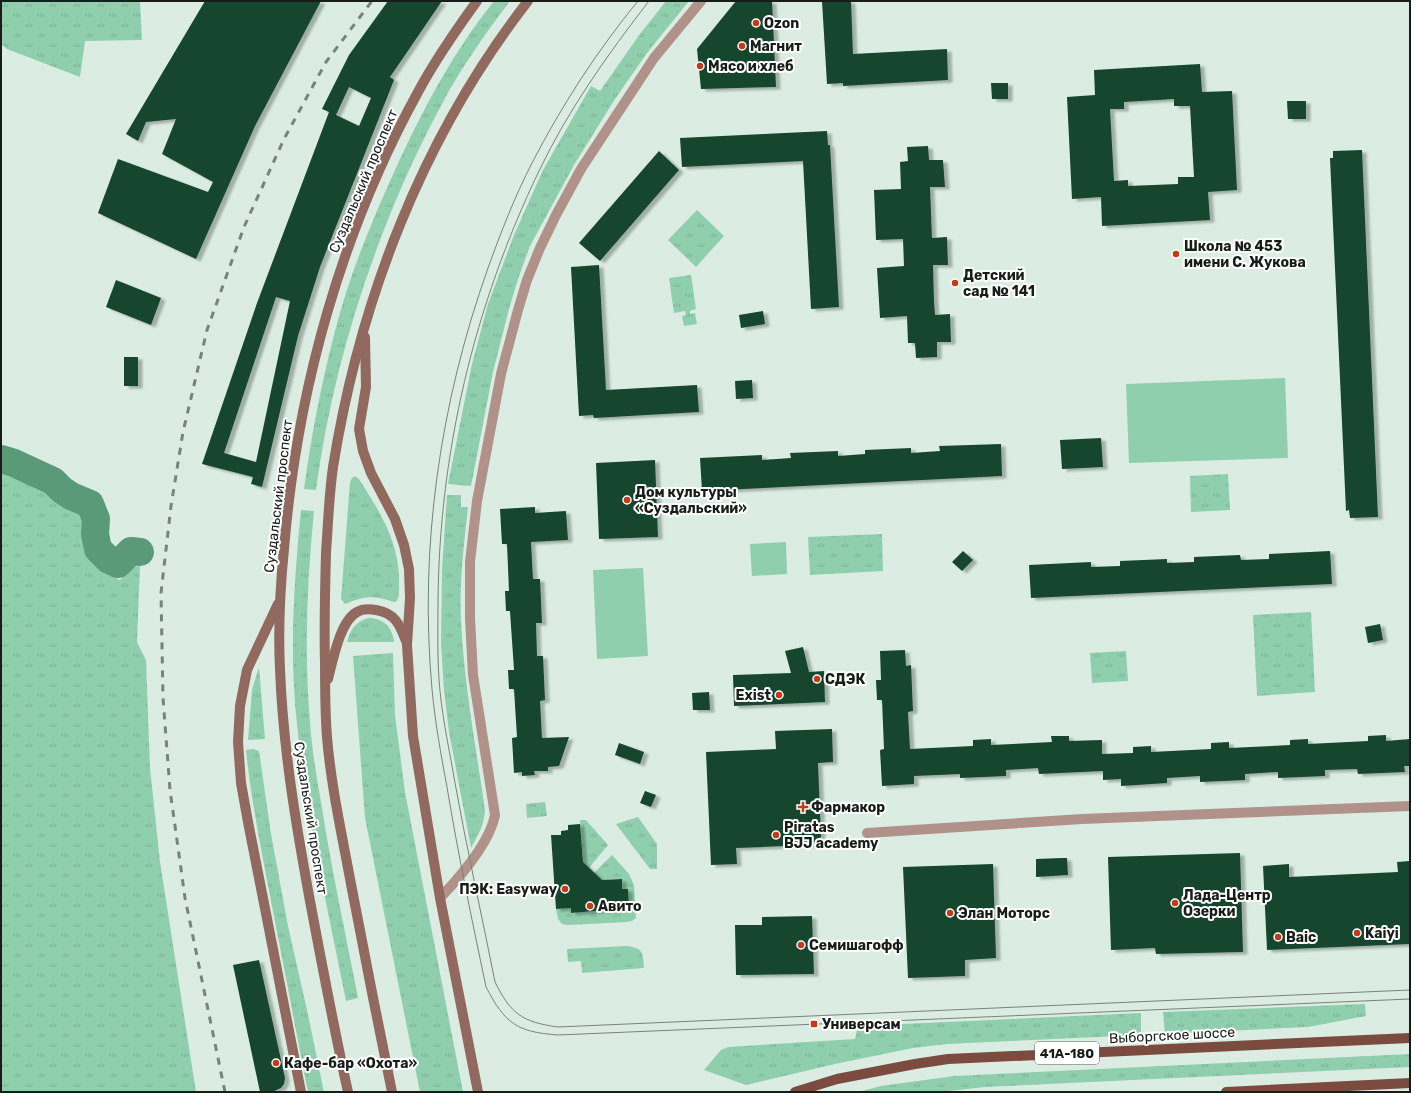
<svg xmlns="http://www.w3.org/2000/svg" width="1411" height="1093" font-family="Rubik,sans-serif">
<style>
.grass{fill:url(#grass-tufts)}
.pitch{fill:#90cfad}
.water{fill:#5b9a79;stroke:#47755c}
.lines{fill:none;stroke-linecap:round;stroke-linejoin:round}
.river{stroke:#5b9a79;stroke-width:28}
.building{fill:#14462f;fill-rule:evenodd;filter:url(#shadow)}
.minor{stroke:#b0928b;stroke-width:10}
.secondary{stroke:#92695e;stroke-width:10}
.primary{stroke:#7c4b3f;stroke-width:10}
.tram{stroke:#77837c;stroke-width:1}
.rail{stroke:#77837c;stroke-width:3;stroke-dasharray:7 7;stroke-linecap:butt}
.poi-dot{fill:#c43a19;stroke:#fff;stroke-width:1.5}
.labels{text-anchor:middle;stroke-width:4;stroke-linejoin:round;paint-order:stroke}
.shield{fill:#fff;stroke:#5d625f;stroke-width:1}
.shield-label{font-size:13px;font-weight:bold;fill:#171e1a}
.poi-label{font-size:14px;font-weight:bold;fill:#171e1a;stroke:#fff;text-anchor:start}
.street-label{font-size:14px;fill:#171e1a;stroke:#fff}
</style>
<defs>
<pattern id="grass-tufts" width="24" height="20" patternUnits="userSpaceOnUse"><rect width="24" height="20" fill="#90cfad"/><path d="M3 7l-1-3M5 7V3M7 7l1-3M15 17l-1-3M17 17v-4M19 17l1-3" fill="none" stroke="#7bb194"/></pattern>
<filter id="shadow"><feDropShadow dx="4.5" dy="2.5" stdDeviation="1" flood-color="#0004"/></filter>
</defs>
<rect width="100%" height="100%" fill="#dbede2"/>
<g class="grass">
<polygon points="1,1 140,1 142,40 85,41 80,77 7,49 1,44"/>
<path d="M494 1H510C485 34 461 68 442 104 427 131 414 159 402 186 360 283 330 385 316 490L304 489C311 437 321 385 334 335 348 278 371 223 395 170 422 111 453 52 494 1Z"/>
<polygon points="666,1 689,1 647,53 615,99 574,165 530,246 518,279 509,309 493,372 471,486 448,484 472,364 488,304 514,235 543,170 591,86 600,91 640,34"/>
<polygon points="697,210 724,236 696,267 668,240"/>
<polygon points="691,275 696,309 690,311 690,314 695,313 697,324 684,326 682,316 686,315 685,311 674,313 669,278"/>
<path d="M1 465 22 476 49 484 59 495 88 518C90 528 90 537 93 547 95 558 110 575 120 580L133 567 140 566 137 642 146 660 150 768 160 862 196 1092H1Z"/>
<polygon points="1228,474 1230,510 1191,512 1190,476"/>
<path d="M355 476 359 479C378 509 398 539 399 577 399 585 400 594 397 601L394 602C376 596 366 595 348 603L345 604 341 599 350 482 352 478Z"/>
<path d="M447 495H461V507H468C464 545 459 582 461 620 464 684 476 747 485 810 484 826 478 835 471 848L449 732 444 691 441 643 442 569Z"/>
<path d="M301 510 314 511C307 581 304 651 310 722 312 751 317 780 322 808 332 872 346 935 358 998L346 1001C328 909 306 817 297 724 289 653 294 581 301 510Z"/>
<polygon points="882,534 883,571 810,575 808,537"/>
<polygon points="1311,612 1315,692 1257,696 1253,615"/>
<path d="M368 618C384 618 392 627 394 642H347C350 630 355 622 368 618Z"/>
<polygon points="1126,651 1128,681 1092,683 1090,653"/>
<polygon points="393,653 395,715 405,792 463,1092 420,1092 365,818 353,656"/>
<polygon points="259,667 265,739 248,740 252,690"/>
<path d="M253 749 259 751 271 834 288 926 307 1010 324 1092H308C297 1037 287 982 276 927 265 868 252 809 246 750Z"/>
<polygon points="545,802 547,816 527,818 526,804"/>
<polygon points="638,817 657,844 657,869 650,869 616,824"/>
<polygon points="580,820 586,820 608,845 589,868 583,862"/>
<polygon points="612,855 629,874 634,885 636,918 632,921 627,922 568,925 562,924 558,919 556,909 571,908 571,913 629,908 628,889 622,889 622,879 602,880 594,873"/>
<path d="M626 946C643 948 643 952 644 968L582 973 581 961 568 962 567 949Z"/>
<polygon points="1365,1004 1366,1016 1308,1027 1165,1034 1163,1012"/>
<polygon points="1141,1013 1141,1035 947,1044 913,1048 835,1064 746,1085 704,1070 721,1050 728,1047 855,1039 858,1026"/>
<polygon points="1410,1054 1410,1067 985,1087 940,1092 858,1092 881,1086 954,1076"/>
</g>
<g class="pitch">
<polygon points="1285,378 1288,458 1129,463 1126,384"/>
<polygon points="786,542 787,574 752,576 750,544"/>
<polygon points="643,568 648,656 597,659 593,570"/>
</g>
<polygon class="water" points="130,546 140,550 139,555 130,556 123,568 115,567 109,560 113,558 118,560"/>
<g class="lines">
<polyline class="river" points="1,459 14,463 53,481 62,490 71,496 90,504 96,519 95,534 98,549 109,560 118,564 131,551 140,552"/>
</g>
<g class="building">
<polygon points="205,1 321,1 255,126 196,259 98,213 118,159 208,192 213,182 162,154 176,119 146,122 138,141 126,134"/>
<path d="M388 1H442L390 77 394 80 320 267 298 336 262 487 251 484 253 477 202 464 257 303 329 112 336 115 322 109 349 55ZM349 87 371 98 359 126 336 115ZM276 297 290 301 256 462 224 453Z"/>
<polygon points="736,1 772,1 776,87 701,89 697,49"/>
<polygon points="822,1 851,1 853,54 947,49 948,80 843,86 843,83 827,84"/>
<path d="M1200 64 1202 92 1232 91 1237 190 1208 192 1210 220 1102 226 1101 197 1072 199 1067 97 1095 95 1094 70ZM1174 99V106H1190L1194 177H1178V184L1128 186V180L1114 181 1110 109H1124V102Z"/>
<polygon points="991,83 1008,83 1008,99 992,99"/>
<polygon points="1287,101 1306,101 1306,119 1288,119"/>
<polygon points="827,131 828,145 830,145 839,307 811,309 803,161 682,167 680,138"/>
<polygon points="928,146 929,160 943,160 945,187 930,187 932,238 947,237 948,265 933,265 934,301 935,315 950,314 951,342 937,342 937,357 916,358 915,343 908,343 907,316 880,318 877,268 904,266 903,239 876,240 874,190 901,189 900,162 908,161 907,147"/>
<polygon points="1362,150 1378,517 1350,518 1349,510 1346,511 1330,158 1333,158 1333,151"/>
<polygon points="659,151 679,170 600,261 579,243"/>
<polygon points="599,265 606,390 697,385 699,412 594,418 593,415 579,416 571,267"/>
<polygon points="116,280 161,298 151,325 106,307"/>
<polygon points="763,311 765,324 741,328 739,315"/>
<rect x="124" y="357" width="14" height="29"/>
<polygon points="752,380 753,398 736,399 735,381"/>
<polygon points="1101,438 1103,467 1062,469 1060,440"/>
<polygon points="1001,444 1002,476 702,491 700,458 762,455 762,460 791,458 790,453 838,451 838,456 865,454 865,450 911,448 911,453 940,451 939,446"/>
<polygon points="655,460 658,537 599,539 596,463"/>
<polygon points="535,507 535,513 566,511 568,540 531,542 533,579 540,579 542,623 536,623 537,656 543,656 545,700 540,701 542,738 569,737 559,766 548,767 548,771 534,771 535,775 522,776 522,772 514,773 512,738 517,737 514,689 509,689 508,670 514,670 510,611 506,611 505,591 509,591 507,544 502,544 500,509"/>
<polygon points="963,551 973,560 962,571 952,562"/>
<polygon points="1330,551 1332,584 1031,598 1029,565 1091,562 1091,567 1120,566 1120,561 1167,559 1167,563 1194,562 1194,557 1240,555 1241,560 1269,559 1269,554"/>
<polygon points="1380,624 1383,640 1368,643 1365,627"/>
<polygon points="803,647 809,672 824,671 825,702 734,706 733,675 791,673 785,651"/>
<polygon points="905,650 906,666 911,665 913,711 908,712 910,749 973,746 973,740 991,739 991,745 1052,742 1051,736 1069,736 1069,741 1102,740 1102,754 1133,753 1133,747 1151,746 1151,752 1211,749 1211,743 1229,742 1229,748 1290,745 1290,740 1308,739 1308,744 1368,741 1368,736 1386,735 1386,741 1410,739 1410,766 1404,766 1405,772 1358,774 1357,769 1325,770 1325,776 1278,778 1278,772 1245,774 1245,780 1200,782 1200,776 1167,778 1167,783 1121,786 1121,779 1103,780 1103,771 1039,774 1038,768 1006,770 1006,776 960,778 960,774 914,776 914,784 882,786 880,750 884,749 882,700 877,700 876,680 881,680 880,651"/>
<polygon points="709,692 710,710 693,710 692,693"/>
<polygon points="832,729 833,762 818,763 821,837 811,845 736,848 737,864 711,865 706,752 776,749 775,731"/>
<polygon points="619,743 644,752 640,764 615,755"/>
<polygon points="645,791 656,795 651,807 640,803"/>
<polygon points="580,824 583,862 602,880 622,879 622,889 628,889 629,908 571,913 571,908 556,909 551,835 561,835 561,831 568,830 568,825"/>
<polygon points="1240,853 1243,952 1156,954 1155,948 1111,950 1108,857"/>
<polygon points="1061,858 1067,858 1068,875 1036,877 1036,859"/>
<polygon points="1410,861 1410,944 1267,950 1263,866 1289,864 1289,877 1398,872 1397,862"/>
<polygon points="993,864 996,958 965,960 965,976 908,978 903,867"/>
<polygon points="812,916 814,974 736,975 735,925 762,925 762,917"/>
<polygon points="259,960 285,1078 284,1084 281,1088 272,1092 260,1092 233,965"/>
</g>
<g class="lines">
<g class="minor">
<polyline points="867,833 1082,819 1410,806"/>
<path d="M440 898C459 878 490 842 495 815L473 675 470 618V562L477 501 501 374 518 310 527 280 540 248 556 215 581 169 654 58 701 1"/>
</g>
<g class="secondary">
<polyline points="365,337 366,387 359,429 363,451 371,473 395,519 404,545 409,569 410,598 407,645 413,736 440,898 478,1092"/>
<polyline points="278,604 247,670 240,706 238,742 241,783 248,822 301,1092"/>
<path d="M328 679C333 660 340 621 357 612 362 609 370 609 376 610 395 613 400 625 406 641"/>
<path d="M348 1092C334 1029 322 965 310 901 296 825 283 748 280 669 278 629 280 589 284 549 297 390 341 232 418 92 435 60 456 30 477 1"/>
<path d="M392 1092C378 1023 364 953 351 884 342 835 331 786 327 737 325 712 325 687 325 662 324 626 325 590 326 553 328 525 329 495 333 467 360 299 423 136 528 1"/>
</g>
<g class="primary">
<polyline points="795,1092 837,1079 915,1064 948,1059 1410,1038"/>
<polyline points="1226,1092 1410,1083"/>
</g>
<g class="tram">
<path d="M638 1C597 51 562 105 532 163 515 196 501 232 488 268 440 403 419 547 432 689 435 722 441 755 447 787 458 854 472 920 486 987 505 1023 516 1032 558 1035L1410 999"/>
<path d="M649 1C608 54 568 110 539 171 474 306 439 453 438 603 438 632 437 662 440 691 443 722 450 753 455 783 467 850 482 916 495 982 511 1014 522 1022 558 1027L1410 990"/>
</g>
<polyline class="rail" points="225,1092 185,898 170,790 163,698 161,593 171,506 183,432 207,330 244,227 284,139 326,62 372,1"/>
</g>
<g class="poi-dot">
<circle cx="756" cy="23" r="4"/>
<circle cx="742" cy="46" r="4"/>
<circle cx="700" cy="66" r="4"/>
<circle cx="1176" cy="254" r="4"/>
<circle cx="955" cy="283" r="4"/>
<circle cx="627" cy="500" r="4"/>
<circle cx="817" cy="679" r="4"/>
<circle cx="779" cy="695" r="4"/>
<path d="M801 801h4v4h4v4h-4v4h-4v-4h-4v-4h4z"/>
<circle cx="776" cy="835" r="4"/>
<circle cx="565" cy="889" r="4"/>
<circle cx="1175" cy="903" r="4"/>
<circle cx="590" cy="906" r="4"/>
<circle cx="950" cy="913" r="4"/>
<circle cx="1357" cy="933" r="4"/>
<circle cx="1278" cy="937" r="4"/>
<circle cx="801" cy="945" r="4"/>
<rect x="810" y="1020" width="8" height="8" rx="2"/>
<circle cx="276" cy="1063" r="4"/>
</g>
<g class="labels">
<rect class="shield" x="1035" y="1042" width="64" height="22" rx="3"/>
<g class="shield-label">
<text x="1067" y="1058">41А-180</text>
</g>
<g class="poi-label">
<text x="764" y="28">Ozon</text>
<text x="750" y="51">Магнит</text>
<text x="708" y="71">Мясо и хлеб</text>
<text x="1184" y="251">Школа № 453<tspan x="1184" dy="16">имени С. Жукова</tspan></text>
<text x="963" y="280">Детский<tspan x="963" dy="16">сад № 141</tspan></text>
<text x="635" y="497">Дом культуры<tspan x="635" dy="16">«Суздальский»</tspan></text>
<text x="825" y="684">СДЭК</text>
<text x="771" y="700" text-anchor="end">Exist</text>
<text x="811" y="812">Фармакор</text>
<text x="784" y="832">Piratas<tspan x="784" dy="16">BJJ academy</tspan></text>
<text x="557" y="894" text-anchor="end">ПЭК: Easyway</text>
<text x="1183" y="900">Лада-Центр<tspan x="1183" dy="16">Озерки</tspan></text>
<text x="598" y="911">Авито</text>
<text x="958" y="918">Элан Моторс</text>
<text x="1365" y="938">Kaiyi</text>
<text x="1286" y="942">Baic</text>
<text x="809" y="950">Семишагофф</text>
<text x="822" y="1029">Универсам</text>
<text x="284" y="1068">Кафе-бар «Охота»</text>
</g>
<g class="street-label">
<text transform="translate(363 181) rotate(-67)" y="5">Суздальский проспект</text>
<text transform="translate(278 496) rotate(-83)" y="5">Суздальский проспект</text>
<text transform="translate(311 818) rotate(81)" y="5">Суздальский проспект</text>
<text transform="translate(1172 1035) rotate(-3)" y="5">Выборгское шоссе</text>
</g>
</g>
<rect width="1411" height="1093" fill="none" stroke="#171e1a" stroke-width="4"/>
</svg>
